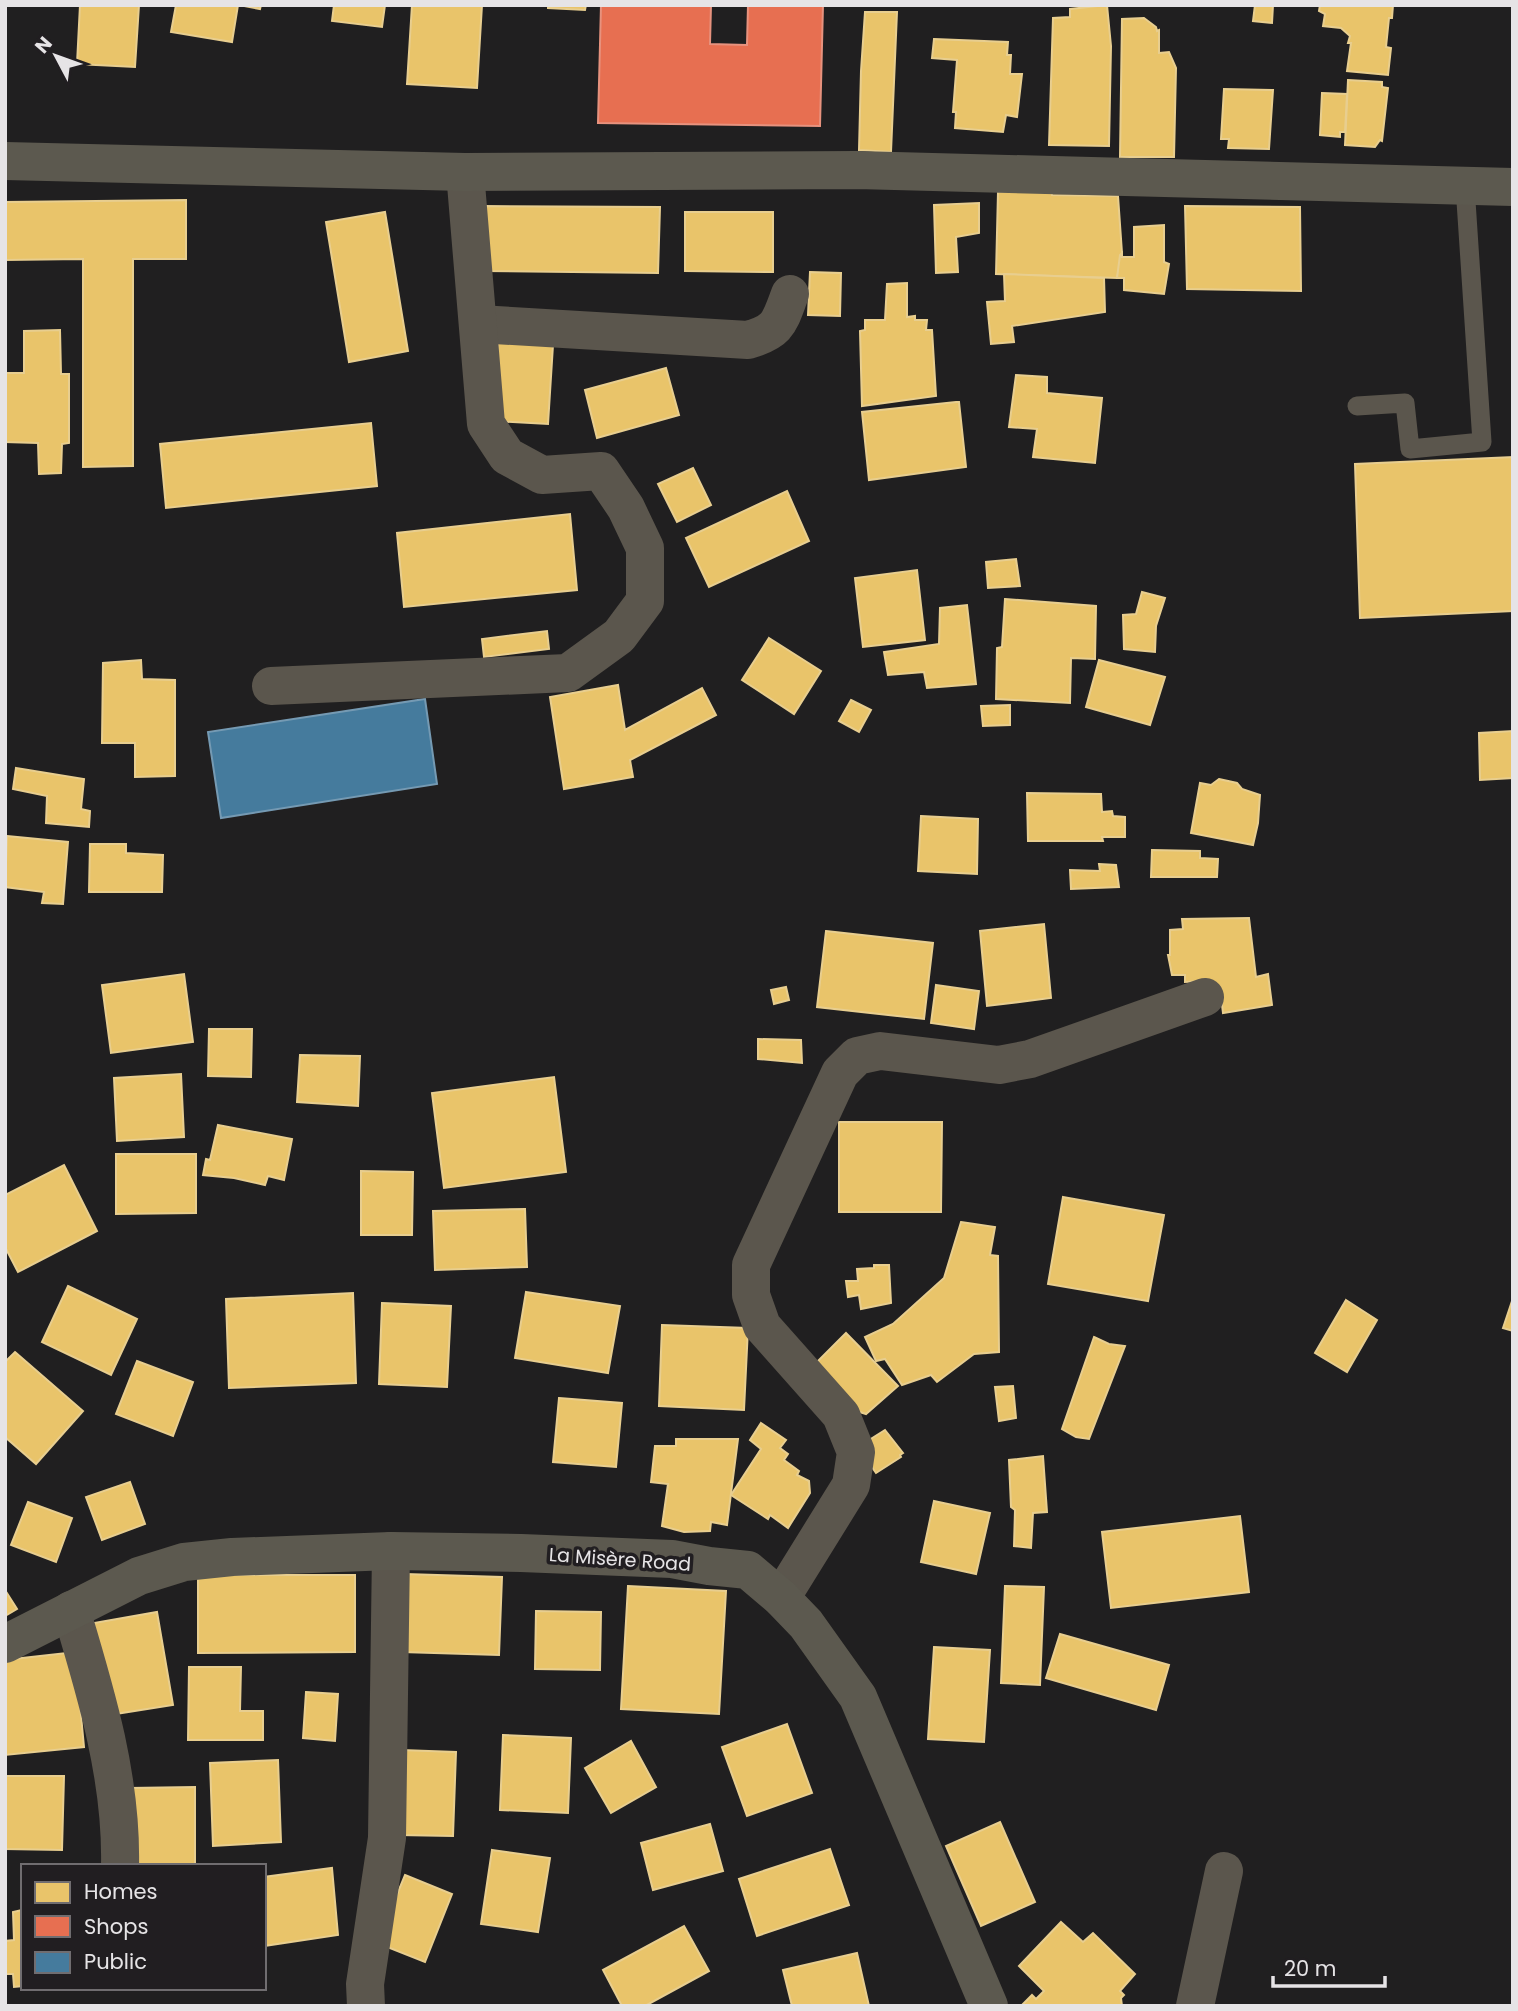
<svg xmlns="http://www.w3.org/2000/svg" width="1518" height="2011" font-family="Poppins,sans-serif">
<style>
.homes{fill:#e9c46a;stroke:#e8ce8f;stroke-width:2}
.shops{fill:#e76f51;stroke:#e7927e;stroke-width:2}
.public{fill:#457b9d;stroke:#759ab3;stroke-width:2}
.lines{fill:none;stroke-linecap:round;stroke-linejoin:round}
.lane{stroke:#5b564d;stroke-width:19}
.street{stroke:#5b564d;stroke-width:38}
.secondary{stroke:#5c594f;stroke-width:38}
.labels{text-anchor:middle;stroke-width:7;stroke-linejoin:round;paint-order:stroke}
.street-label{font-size:19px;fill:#e6e4e6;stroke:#211e21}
</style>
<rect width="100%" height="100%" fill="#201f20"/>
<g class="homes">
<polygon points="80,5 139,5 135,67 77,64"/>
<polygon points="176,5 238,5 232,42 171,32"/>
<polygon points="239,5 261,5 260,9"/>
<polygon points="334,5 385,5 382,27 332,21"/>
<polygon points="412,5 482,5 477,88 407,84"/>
<polygon points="548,5 586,5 585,10 548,8"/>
<polygon points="1107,5 1111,46 1109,146 1049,145 1053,18 1070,17 1070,9"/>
<polygon points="1255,5 1273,5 1272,23 1253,21"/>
<polygon points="1320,5 1393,5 1392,18 1389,18 1386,47 1391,48 1388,75 1347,71 1351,43 1348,43 1350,36 1341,28 1323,26 1325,14 1319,11"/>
<polygon points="865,12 897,12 891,152 859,150 861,71"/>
<polygon points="1144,18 1156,27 1157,31 1159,30 1159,53 1169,52 1176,68 1174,157 1120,157 1122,19"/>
<polygon points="934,39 1008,42 1007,55 1011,55 1010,74 1022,74 1017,117 1006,115 1003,132 955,128 956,112 953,112 957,60 932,58"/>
<polygon points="1348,80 1382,82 1382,87 1388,88 1382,141 1380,140 1375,147 1345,145"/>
<polygon points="1224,89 1273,90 1269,149 1228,148 1229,139 1221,139"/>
<polygon points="1322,93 1347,94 1345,132 1340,132 1340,137 1320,135"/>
<polygon points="1051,191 1052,195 1118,196 1122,253 1117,278 996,274 998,192"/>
<polygon points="186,200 186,259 133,259 133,466 83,467 83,259 5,260 5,202"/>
<polygon points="979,203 979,233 956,237 958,272 936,273 934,205"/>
<polygon points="484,206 660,207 658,273 483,271"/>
<polygon points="1185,206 1300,207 1301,291 1187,289"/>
<polygon points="385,212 408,351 349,362 326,222"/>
<polygon points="685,212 773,212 773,272 685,271"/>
<polygon points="1164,225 1164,262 1169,264 1164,294 1124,290 1124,278 1117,278 1120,255 1122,253 1122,257 1134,257 1134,227"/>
<polygon points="810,272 841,273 840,316 808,315"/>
<polygon points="1004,274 1104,278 1105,312 1012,326 1014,342 991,344 987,302 1005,301"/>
<polygon points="907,283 907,317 915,316 915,320 927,320 926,330 932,330 936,396 862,406 860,331 865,330 865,320 885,320 887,284"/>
<polygon points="60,330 61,374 69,374 69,443 62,444 61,473 39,474 38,443 5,442 5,373 24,373 24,331"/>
<polygon points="498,341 553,345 548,424 493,421"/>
<polygon points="666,368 679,415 597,438 585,390"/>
<polygon points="1016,375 1047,377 1047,393 1102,398 1095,463 1033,457 1037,429 1009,427"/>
<polygon points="956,402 959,402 966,467 869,480 862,412"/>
<polygon points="371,423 377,486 166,508 160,444"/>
<polygon points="1513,457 1513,611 1360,618 1355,464"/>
<polygon points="693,468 711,505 677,522 658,484"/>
<polygon points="787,491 809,541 709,587 686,538"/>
<polygon points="570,514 577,590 404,607 397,533"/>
<polygon points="1016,559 1020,586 988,588 986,562"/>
<polygon points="917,570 925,640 863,647 855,578"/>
<polygon points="1142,592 1165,598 1156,626 1155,652 1124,649 1123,615 1136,614"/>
<polygon points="1005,599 1096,606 1095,659 1071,658 1070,703 996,699 997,648 1002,647"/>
<polygon points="967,605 976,684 927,688 924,672 888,675 884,652 939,644 940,608"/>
<polygon points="547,631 549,649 484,657 482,639"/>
<polygon points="769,638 821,671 794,714 742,680"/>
<polygon points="141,660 142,679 175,680 175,776 135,777 135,743 102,743 103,663"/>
<polygon points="1099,660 1165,677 1150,725 1086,707"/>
<polygon points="618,685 625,730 702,688 716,715 630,760 633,777 564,789 550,697"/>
<polygon points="851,700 871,710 859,732 839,721"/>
<polygon points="1010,705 1010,725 983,726 981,706"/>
<polygon points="1513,731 1513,778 1480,780 1479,733"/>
<polygon points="16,768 84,779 81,809 90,811 89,827 46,823 47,796 13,789"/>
<polygon points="1219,779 1237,783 1242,789 1260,795 1258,823 1253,845 1191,833 1200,783 1211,785"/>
<polygon points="1027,793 1101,794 1102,812 1112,811 1113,816 1125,817 1125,837 1102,837 1103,841 1028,841"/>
<polygon points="921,816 978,819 977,874 918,871"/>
<polygon points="7,836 68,842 63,904 42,903 44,892 5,887"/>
<polygon points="90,844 126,844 126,853 163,855 162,892 89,892"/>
<polygon points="1152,850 1200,851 1200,858 1218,859 1217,877 1151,877"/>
<polygon points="1099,864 1116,865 1119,887 1071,889 1070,870 1100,871"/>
<polygon points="1249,918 1256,977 1268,974 1272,1005 1223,1013 1220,988 1203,981 1185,982 1185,975 1172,975 1168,955 1170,955 1170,930 1183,929 1182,919"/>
<polygon points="1044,924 1051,998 987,1006 980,931"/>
<polygon points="826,931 933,943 924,1019 817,1007"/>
<polygon points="184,974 193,1042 111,1053 102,985"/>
<polygon points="936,985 979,991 974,1029 931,1023"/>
<polygon points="786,987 789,1000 774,1004 771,990"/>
<polygon points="209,1029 252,1029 251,1077 208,1076"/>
<polygon points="758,1039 801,1040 802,1063 758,1059"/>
<polygon points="300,1055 360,1056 358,1106 297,1102"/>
<polygon points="181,1074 184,1137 117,1141 114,1078"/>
<polygon points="554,1077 566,1172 444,1188 432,1093"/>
<polygon points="839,1122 942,1122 941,1212 839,1212"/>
<polygon points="218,1125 292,1139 284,1180 268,1176 265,1185 234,1178 203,1175 206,1159 210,1160"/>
<polygon points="116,1154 196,1154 196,1213 116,1214"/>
<polygon points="64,1165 97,1231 18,1272 5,1247 5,1195"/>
<polygon points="361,1171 413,1172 412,1235 361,1235"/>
<polygon points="1063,1197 1164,1215 1148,1301 1048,1284"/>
<polygon points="525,1209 527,1267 435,1270 433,1211"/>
<polygon points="961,1222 995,1227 990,1255 998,1256 999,1352 974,1354 937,1382 931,1375 902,1385 885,1359 876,1361 865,1337 893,1324 944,1278"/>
<polygon points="874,1265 889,1265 891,1303 861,1309 859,1295 848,1297 846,1281 858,1281 857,1269 874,1268"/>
<polygon points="68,1286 137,1319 111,1375 42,1342"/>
<polygon points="526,1292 620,1306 608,1373 515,1358"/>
<polygon points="353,1293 356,1383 229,1388 226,1299"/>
<polygon points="1513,1298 1513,1331 1503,1328"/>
<polygon points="1346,1300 1377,1320 1347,1372 1315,1353"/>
<polygon points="382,1303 451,1306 447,1387 379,1384"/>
<polygon points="662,1325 748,1328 744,1410 659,1406"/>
<polygon points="846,1333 898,1386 866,1414 857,1411 812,1367"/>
<polygon points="1094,1337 1109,1344 1125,1346 1089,1439 1076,1437 1062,1429"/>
<polygon points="15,1352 83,1411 36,1464 5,1437 5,1362"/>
<polygon points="137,1361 193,1382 173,1436 116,1414"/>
<polygon points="1013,1386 1016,1418 999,1421 995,1387"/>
<polygon points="559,1398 622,1403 616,1467 553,1462"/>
<polygon points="761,1423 786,1440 780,1448 788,1454 784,1460 799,1471 797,1475 809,1481 810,1493 788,1528 770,1515 768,1519 731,1495 761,1449 750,1440"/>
<polygon points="885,1430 903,1453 900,1455 901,1457 876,1473 858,1447"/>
<polygon points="676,1439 738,1439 727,1525 711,1522 710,1531 684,1532 662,1526 668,1484 651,1482 655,1446 676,1446"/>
<polygon points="1043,1456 1047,1512 1033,1513 1031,1548 1014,1546 1015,1510 1011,1507 1009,1460"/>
<polygon points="130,1482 145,1524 102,1540 86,1497"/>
<polygon points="934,1501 990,1513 976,1574 921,1562"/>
<polygon points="28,1502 72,1518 56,1562 11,1545"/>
<polygon points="1240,1516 1249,1592 1111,1608 1102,1532"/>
<polygon points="405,1574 502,1577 499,1655 402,1652"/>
<polygon points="198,1575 355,1575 355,1652 198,1653"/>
<polygon points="628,1586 726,1591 719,1714 621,1709"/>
<polygon points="1005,1586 1044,1587 1040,1685 1001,1683"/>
<polygon points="5,1590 17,1609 5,1616"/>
<polygon points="536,1611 601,1612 600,1670 535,1669"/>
<polygon points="157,1612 173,1705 109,1715 94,1623"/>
<polygon points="1060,1634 1169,1665 1156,1710 1046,1678"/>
<polygon points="934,1647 990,1650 984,1742 928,1739"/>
<polygon points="75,1652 84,1747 5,1755 5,1660"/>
<polygon points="189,1667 241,1667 240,1711 263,1711 263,1740 188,1740"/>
<polygon points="306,1692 338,1694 335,1741 303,1738"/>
<polygon points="787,1724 812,1793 747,1816 722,1747"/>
<polygon points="503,1735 571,1738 568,1813 500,1810"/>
<polygon points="631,1741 656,1787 611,1813 585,1768"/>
<polygon points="401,1750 456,1752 453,1836 398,1835"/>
<polygon points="278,1760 281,1842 213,1846 210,1763"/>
<polygon points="5,1776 64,1776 62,1850 5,1849"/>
<polygon points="195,1787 195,1865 129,1866 129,1788"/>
<polygon points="1000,1822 1035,1902 981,1926 946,1846"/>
<polygon points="710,1824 723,1871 653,1890 641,1843"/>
<polygon points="830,1849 849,1905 757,1936 739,1879"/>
<polygon points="492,1850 550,1858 538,1932 481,1924"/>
<polygon points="332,1868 338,1935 264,1946 264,1877"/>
<polygon points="405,1875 452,1894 425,1962 377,1943"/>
<polygon points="22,1906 23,1906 23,1986 14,1987 13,1974 5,1974 5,1941 14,1940 13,1912 22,1910"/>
<polygon points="1061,1922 1083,1942 1093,1933 1135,1974 1120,1991 1124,1995 1121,1998 1122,2006 1021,2006 1032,1995 1036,1999 1044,1991 1019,1966"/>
<polygon points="684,1926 709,1971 645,2006 622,2006 603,1970"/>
<polygon points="857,1953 869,2006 792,2006 783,1970"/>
</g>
<polygon class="shops" points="601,5 711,5 710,44 747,45 748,5 823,5 820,126 598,123"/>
<polygon class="public" points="425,699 437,784 221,818 208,732"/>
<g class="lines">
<polyline class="lane" points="1357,406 1405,403 1410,449 1482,442 1465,186"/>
<g class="street">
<path d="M478 324 748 340C779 331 779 323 790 294"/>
<polyline points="271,686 568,673 619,636 645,601 645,548 626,508 601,471 542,475 507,456 486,424 465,172"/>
<polyline points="781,1598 851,1485 856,1452 841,1415 762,1326 751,1295 751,1265 840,1073 857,1056 880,1051 999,1065 1030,1059 1205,997"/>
<path d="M71 1610C96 1693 122 1778 120 1866"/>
<polyline points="366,2006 365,1984 387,1838 391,1551"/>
<polyline points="1195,2006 1224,1871"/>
</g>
<g class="secondary">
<polyline points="5,161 465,172 857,170 1513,187"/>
<polyline points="5,1644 139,1576 184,1562 232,1557 391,1551 521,1553 672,1559 709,1566 748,1570 781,1598 806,1624 858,1697 989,2006"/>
</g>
</g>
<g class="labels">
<g class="street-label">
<text transform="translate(620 1559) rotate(4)" y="7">La Misère Road</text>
</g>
</g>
<rect width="1518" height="2011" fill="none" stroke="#e6e4e6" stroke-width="14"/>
<rect x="21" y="1864" width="245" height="126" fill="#211e21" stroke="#706d70" stroke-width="2"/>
<rect x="35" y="1882" width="35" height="21" fill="#e9c46a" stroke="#706d70" stroke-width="2"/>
<text x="84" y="1899" font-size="21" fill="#e6e4e6">Homes</text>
<rect x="35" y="1916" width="35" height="21" fill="#e76f51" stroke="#706d70" stroke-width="2"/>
<text x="84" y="1934" font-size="21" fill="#e6e4e6">Shops</text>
<rect x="35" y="1952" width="35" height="21" fill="#457b9d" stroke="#706d70" stroke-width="2"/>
<text x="84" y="1969" font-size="21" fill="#e6e4e6">Public</text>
<g transform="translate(56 56) rotate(311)" stroke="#211e21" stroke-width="5" paint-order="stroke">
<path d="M0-5L12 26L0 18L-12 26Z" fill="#e6e4e6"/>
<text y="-10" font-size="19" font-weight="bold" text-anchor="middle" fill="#e6e4e6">N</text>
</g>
<path d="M1273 1976v10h112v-10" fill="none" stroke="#e6e4e6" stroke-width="3.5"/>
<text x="1284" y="1976" font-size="21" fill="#e6e4e6" stroke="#211e21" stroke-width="5" paint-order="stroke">20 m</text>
</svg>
